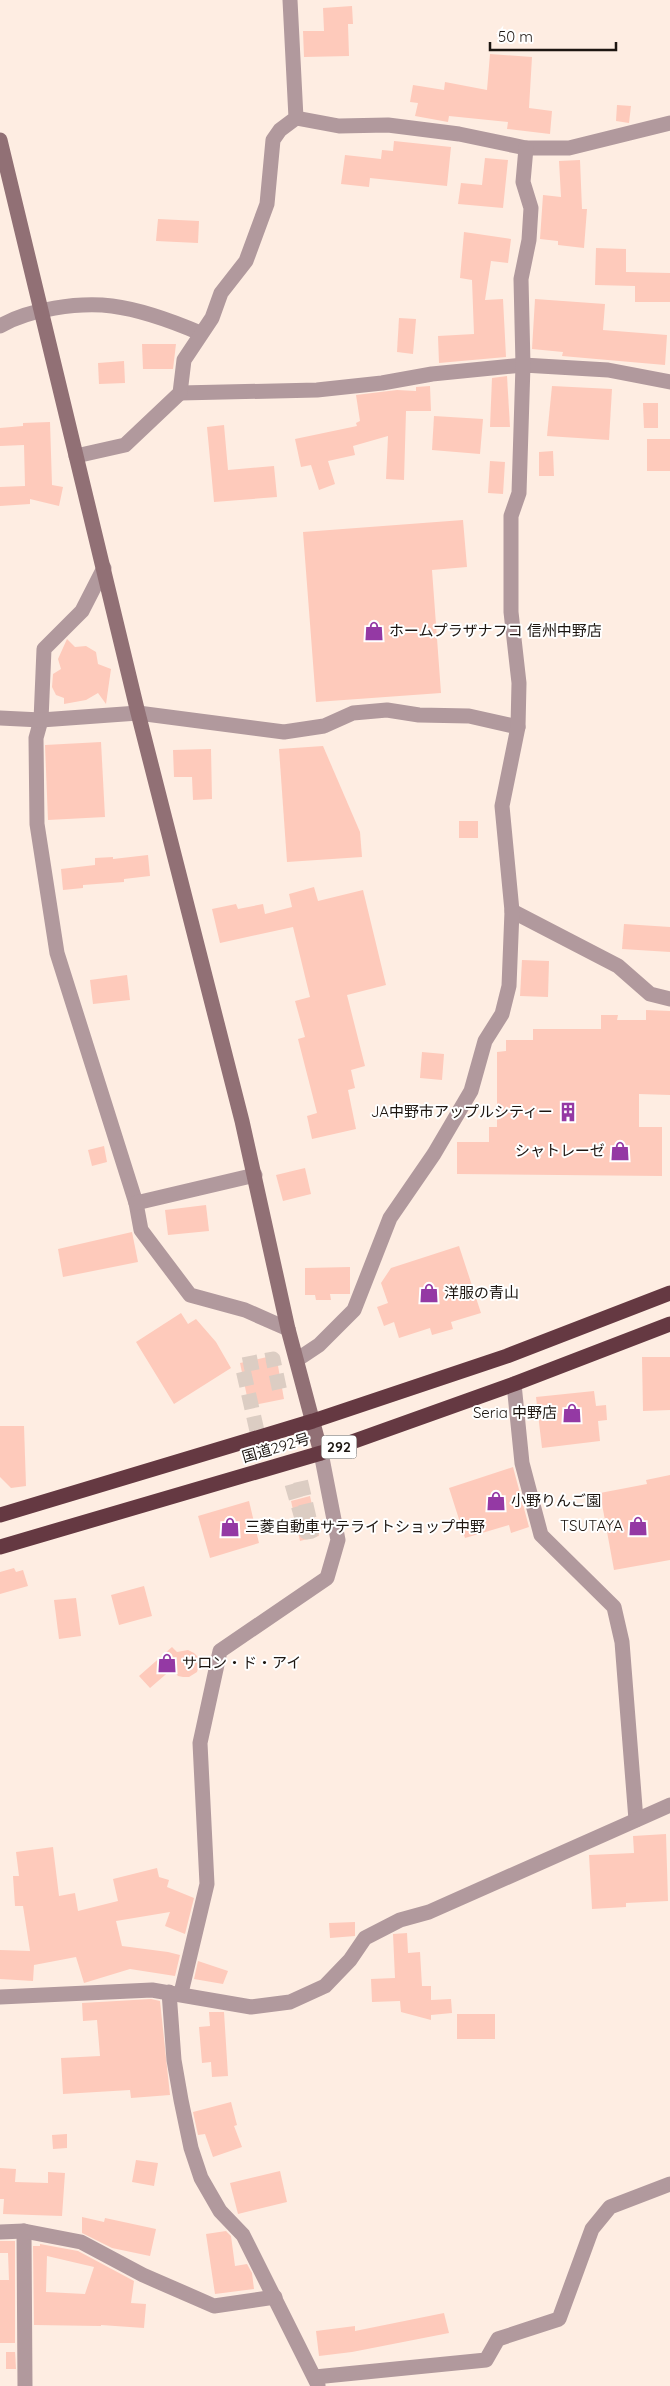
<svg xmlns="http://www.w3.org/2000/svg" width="670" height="2386" font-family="Quicksand,'Noto Sans JP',sans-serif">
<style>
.building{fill:#fecabb;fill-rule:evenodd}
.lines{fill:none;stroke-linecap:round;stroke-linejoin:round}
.street-tunnel{stroke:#dccdc3;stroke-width:15;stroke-dasharray:15 8;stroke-linecap:butt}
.street{stroke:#b1999d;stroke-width:15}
.secondary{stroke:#917075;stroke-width:15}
.highway{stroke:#653942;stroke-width:15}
.labels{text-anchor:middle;stroke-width:4;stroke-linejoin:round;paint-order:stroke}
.shield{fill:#fff;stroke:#615c58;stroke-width:1}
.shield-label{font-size:14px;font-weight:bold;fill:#1d1611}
.poi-label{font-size:15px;fill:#1d1611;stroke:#fff;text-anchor:start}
.street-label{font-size:15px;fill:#1d1611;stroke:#fff}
</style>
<rect width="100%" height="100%" fill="#feede2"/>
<g class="building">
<polygon points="352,6 353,24 348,24 349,56 304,57 303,31 324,31 323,8"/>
<polygon points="490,54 532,57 529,108 552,111 550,134 507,129 508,122 449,116 448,122 415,116 418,103 410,102 413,85 444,90 445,82 487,90"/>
<polygon points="617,105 631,106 629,123 616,121"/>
<polygon points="394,141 451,147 447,186 370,178 369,187 341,184 345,155 381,159 382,150 393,151"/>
<polygon points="485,158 508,160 503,208 458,204 461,183 482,185"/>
<polygon points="580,160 582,209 587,209 584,248 558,245 558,241 540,239 543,195 561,197 559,161"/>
<polygon points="158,219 199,221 198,243 156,241"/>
<polygon points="464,232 511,239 508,263 491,261 485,300 503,299 506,357 439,363 438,336 474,334 472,280 460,278"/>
<polygon points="596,248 626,249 626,272 670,273 670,302 635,302 635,286 595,285"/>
<polygon points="535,299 605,304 603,330 667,335 665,365 562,356 563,352 532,349"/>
<polygon points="399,318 416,319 413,354 397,352"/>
<polygon points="142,344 176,344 173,369 143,369"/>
<polygon points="124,361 125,383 99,384 98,363"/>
<polygon points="507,376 510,427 490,427 492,378"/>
<polygon points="430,386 431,411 406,411 404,480 386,479 388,436 353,446 355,455 328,461 335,484 319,490 311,465 301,467 295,439 357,426 356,423 360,421 356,395 397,390 416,391 416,387"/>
<polygon points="552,386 612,389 609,440 547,436"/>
<polygon points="643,403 658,403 658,428 644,428"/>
<polygon points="434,416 483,419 480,454 432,450"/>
<polygon points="50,422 52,485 63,487 59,506 30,499 30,504 0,506 0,487 25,486 24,445 0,446 0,428 23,426 23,423"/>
<polygon points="224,425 228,470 274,466 277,497 214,502 207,427"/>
<rect x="647" y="439" width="23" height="32"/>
<polygon points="553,451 554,476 539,476 539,452"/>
<polygon points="490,461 505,462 503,494 488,493"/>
<polygon points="463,520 467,567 432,570 441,693 316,702 303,532"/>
<polygon points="67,639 75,647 86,646 96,652 98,664 111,669 106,704 98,693 86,700 64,704 64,698 56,695 52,687 53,674 61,669 58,659"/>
<polygon points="101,742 105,817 48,820 45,745"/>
<polygon points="323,746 360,832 362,857 287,862 279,749"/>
<polygon points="211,749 212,799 193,800 192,777 174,777 173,750"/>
<rect x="459" y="821" width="19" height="17"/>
<polygon points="148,855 150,876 124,879 124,882 83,885 83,888 63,890 61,869 95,865 95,858 113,857 113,859"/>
<polygon points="314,887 318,901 363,890 386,985 347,995 365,1066 351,1070 355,1088 348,1090 356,1129 312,1139 307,1116 317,1113 298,1039 305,1037 295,1001 310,997 293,927 220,943 212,909 236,904 238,909 263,904 265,914 292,907 289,894"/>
<polygon points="624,924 670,927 670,952 622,949"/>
<polygon points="522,960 549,961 548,997 520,996"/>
<polygon points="127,975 130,1000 93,1004 90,980"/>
<polygon points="646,1010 670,1011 670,1095 639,1094 639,1127 662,1127 662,1176 457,1174 457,1142 489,1142 489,1127 497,1127 497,1052 506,1051 506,1040 533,1040 533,1029 601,1029 601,1015 618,1015 617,1020 646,1020"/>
<polygon points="422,1052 444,1054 442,1080 420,1078"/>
<polygon points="104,1146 107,1162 92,1166 88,1150"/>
<polygon points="305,1168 311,1194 283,1201 276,1175"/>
<polygon points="206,1205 209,1231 168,1235 165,1210"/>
<polygon points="132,1232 138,1262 63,1277 58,1249"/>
<polygon points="459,1246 481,1313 451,1322 453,1329 432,1335 430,1328 399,1338 394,1322 384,1326 377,1307 388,1303 381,1283 391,1268"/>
<polygon points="350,1267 350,1294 330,1294 331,1300 316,1300 315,1295 305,1295 305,1268"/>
<polygon points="181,1313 188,1324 196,1319 216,1342 231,1368 174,1404 136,1342"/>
<polygon points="276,1355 284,1399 249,1406 240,1363"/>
<polygon points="642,1357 670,1357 670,1410 643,1411"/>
<polygon points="594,1391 596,1406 606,1405 607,1420 598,1421 600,1441 542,1448 536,1397"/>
<polygon points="0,1426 24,1426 26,1486 11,1488 0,1477"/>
<polygon points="513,1467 529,1527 511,1533 509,1525 465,1538 449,1488"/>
<polygon points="670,1475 670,1560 614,1570 600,1493 647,1484 646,1480"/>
<polygon points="310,1496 319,1536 300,1541 291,1501"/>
<polygon points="249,1501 259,1543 210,1558 198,1516"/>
<polygon points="14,1568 16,1572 23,1570 28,1586 0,1594 0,1572"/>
<polygon points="144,1586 152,1616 119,1625 111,1595"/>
<polygon points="76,1598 81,1636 59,1639 54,1600"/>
<polygon points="172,1647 177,1652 188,1650 194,1653 198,1657 199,1665 197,1672 189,1677 183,1677 178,1676 172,1669 150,1688 139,1676"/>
<polygon points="666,1834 668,1901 626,1903 626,1907 592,1909 589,1855 634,1853 633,1836"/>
<polygon points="53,1847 59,1896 75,1893 78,1911 118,1901 113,1879 157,1868 159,1877 169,1880 167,1887 194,1898 185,1934 165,1926 170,1912 116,1921 122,1946 168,1952 180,1955 175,1976 130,1969 84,1983 76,1957 34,1965 33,1981 0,1979 0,1950 30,1951 23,1906 15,1906 13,1876 19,1876 16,1852"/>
<polygon points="355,1922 355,1936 330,1938 329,1923"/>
<polygon points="407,1933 408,1953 420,1952 422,1986 431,1986 431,2000 451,1999 452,2013 431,2015 431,2020 401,2012 400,2001 372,2002 371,1979 395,1978 393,1934"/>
<polygon points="198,1961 228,1971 223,1984 194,1979"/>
<polygon points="151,1999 160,2001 170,2095 131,2098 130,2090 63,2094 61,2058 100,2056 97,2020 83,2021 82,2003"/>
<polygon points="209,2012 224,2012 228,2076 212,2077 211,2062 202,2063 199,2027 210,2026"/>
<rect x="457" y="2014" width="38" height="25"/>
<polygon points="231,2102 237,2125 234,2126 242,2147 213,2157 205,2134 198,2135 193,2112"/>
<polygon points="67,2134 67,2148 53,2149 52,2135"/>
<polygon points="136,2160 158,2163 154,2186 132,2182"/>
<polygon points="0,2168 16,2169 15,2182 48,2183 48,2172 65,2173 62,2216 3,2214 4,2199 0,2199"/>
<polygon points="280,2171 287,2202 238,2214 230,2183"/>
<polygon points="82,2217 104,2222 105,2218 156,2229 150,2256 112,2248 82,2233"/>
<polygon points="226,2231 231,2236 235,2266 247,2264 252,2273 254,2289 215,2294 206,2234"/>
<polygon points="0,2241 15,2241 15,2343 0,2343 0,2280 9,2280 8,2253 0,2253"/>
<path d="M40 2244 78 2251 134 2281 131 2303 146 2304 144 2328 101 2325V2326L34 2325 33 2246H40ZM47 2256 94 2267 85 2294 46 2292Z"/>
<polygon points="444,2313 449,2333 352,2352 319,2356 316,2331 355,2326 355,2331"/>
<polygon points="6,2352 15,2352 16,2369 6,2369"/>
</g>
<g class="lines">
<g class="street-tunnel">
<polyline points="257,1431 242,1365 273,1359 280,1392"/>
<polyline points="292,1484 306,1532 312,1531 300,1479"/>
</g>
<g class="street">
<polyline points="296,118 339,126 388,125 459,134 526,148 569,148 670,123"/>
<path d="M0 326C29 309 79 302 112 306 143 310 172 321 200 333"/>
<polyline points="180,393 317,390 382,383 432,374 523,365 608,370 670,382"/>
<polyline points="76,456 125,445 180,393 184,360 212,318 221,293 246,261 267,204 273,140 280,130 296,118 290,0"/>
<polyline points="104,568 82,611 44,649 41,720 36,738 37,824 57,953 136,1203 141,1230 190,1295 245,1310 288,1329"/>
<polyline points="0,718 41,720 138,713 284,732 324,726 353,713 387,710 419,715 469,716 518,727"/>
<polyline points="512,911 618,966 650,994 670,999"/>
<polyline points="136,1203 255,1175"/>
<polyline points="298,1359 319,1345 354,1310 390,1218 434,1154 471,1091 485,1041 502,1014 509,986 512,911 502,806 518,727 519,683 511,612 511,516 519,493 523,365 521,279 529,240 531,208 523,182 526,148"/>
<polyline points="514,1384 522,1463 541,1535 614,1607 622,1642 636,1820"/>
<polyline points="169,1992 174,2060 181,2100 191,2148 201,2178 220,2211 243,2235 318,2385"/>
<polyline points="181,1993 207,1884 200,1743 220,1651 327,1578 338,1540 321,1453"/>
<polyline points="0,1997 152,1990 251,2007 290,2002 325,1986 350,1960 365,1938 400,1920 429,1912 670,1805"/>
<polyline points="24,2231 25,2386"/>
<polyline points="0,2232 24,2231 81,2242 143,2275 214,2306 275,2297"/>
<polyline points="315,2377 486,2360 498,2339 559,2319 592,2229 610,2207 670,2184"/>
</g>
<polyline class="secondary" points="0,140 138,713 242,1121 288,1329 321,1453"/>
<g class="highway">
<polyline points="0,1515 313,1421 507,1356 670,1293"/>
<polyline points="0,1547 321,1453 514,1384 670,1324"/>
</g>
</g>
<defs>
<symbol id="shop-bare" viewBox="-9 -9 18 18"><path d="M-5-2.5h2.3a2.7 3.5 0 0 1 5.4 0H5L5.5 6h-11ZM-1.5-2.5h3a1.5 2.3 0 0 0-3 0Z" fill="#9439a4" stroke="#fff" stroke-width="2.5" paint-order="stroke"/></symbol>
<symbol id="building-bare" viewBox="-9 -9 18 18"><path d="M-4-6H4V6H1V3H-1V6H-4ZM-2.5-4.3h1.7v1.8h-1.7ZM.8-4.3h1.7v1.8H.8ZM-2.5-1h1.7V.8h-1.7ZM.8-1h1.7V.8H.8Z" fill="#9439a4" stroke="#fff" stroke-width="2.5" paint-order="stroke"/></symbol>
</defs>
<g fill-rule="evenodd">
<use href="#shop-bare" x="360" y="617" width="28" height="28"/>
<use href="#building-bare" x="554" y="1098" width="28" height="28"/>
<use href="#shop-bare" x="606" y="1137" width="28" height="28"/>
<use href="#shop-bare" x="415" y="1279" width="28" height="28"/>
<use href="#shop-bare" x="558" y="1399" width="28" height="28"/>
<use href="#shop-bare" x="482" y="1487" width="28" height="28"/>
<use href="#shop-bare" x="624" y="1512" width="28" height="28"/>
<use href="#shop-bare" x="216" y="1513" width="28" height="28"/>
<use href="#shop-bare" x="153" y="1649" width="28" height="28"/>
</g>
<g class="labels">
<rect class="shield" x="321.5" y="1435.5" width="35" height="23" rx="4"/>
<g class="shield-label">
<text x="339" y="1452">292</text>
</g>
<g class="poi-label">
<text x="389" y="636">ホームプラザナフコ 信州中野店</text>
<text x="553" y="1117" text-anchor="end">JA中野市アップルシティー</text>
<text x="605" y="1156" text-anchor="end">シャトレーゼ</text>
<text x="444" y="1298">洋服の青山</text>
<text x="557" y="1418" text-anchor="end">Seria 中野店</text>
<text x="511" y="1506">小野りんご園</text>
<text x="623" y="1531" text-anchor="end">TSUTAYA</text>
<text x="245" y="1532">三菱自動車サテライトショップ中野</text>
<text x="182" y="1668">サロン・ド・アイ</text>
</g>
<g class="street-label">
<text transform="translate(276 1448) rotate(-16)" y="5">国道292号</text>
</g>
</g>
<path d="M490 42v8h126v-8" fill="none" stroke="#1d1611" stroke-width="2.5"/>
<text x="498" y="42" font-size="15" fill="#1d1611" stroke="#ffffff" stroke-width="4" paint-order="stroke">50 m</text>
</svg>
